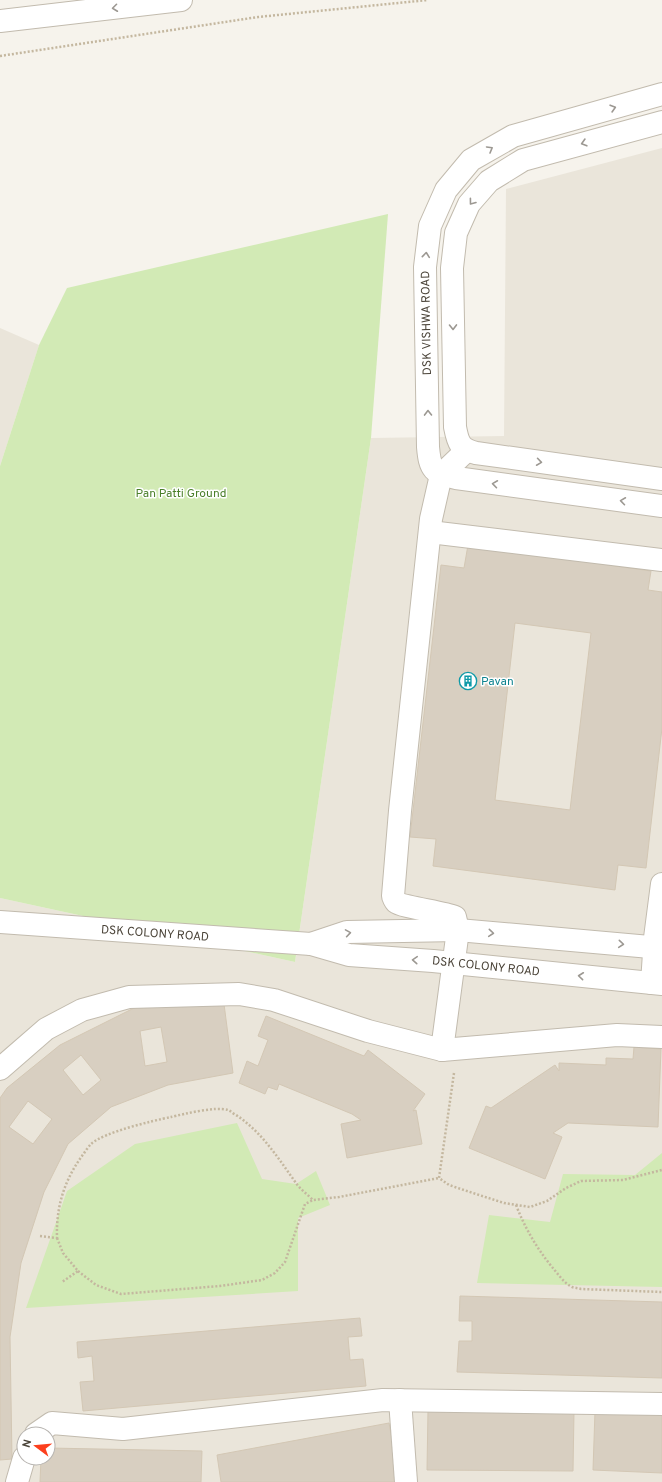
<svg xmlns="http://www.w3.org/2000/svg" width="662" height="1482" font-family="Overpass,sans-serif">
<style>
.residential{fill:#eae5da;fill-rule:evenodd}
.green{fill:#d2eab5}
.building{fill:#d8cfc1;stroke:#d3c7b4;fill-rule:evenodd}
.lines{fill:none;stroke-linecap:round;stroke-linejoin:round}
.minor-casing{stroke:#c2bbae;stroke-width:24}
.path{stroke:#c4b79f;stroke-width:2.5;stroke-dasharray:2 2;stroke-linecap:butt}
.minor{stroke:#fff;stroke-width:22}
.oneway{stroke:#9c9892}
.labels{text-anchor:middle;stroke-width:3;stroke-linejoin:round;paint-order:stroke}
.street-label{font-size:12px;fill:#4b4439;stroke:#fff}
.park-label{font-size:12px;fill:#4a7f2a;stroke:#fff}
.culture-label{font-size:12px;fill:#0d838f;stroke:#fff;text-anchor:start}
</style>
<rect width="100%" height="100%" fill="#f6f3ec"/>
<g class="residential">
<path d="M662 148V1482H0V898L295 962 371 438 504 436 506 189ZM24 1434H48V1458H24Z"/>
<polygon points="0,328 39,345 0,466"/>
</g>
<g class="green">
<polygon points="388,214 371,438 295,962 0,898 0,466 39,345 67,288"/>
<polygon points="237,1123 262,1179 296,1184 316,1171 330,1205 298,1218 298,1291 26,1308 67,1191 135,1144"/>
<polygon points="662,1153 662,1287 477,1283 489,1215 550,1222 563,1174 635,1175"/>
</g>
<g class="building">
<path d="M468 545 651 571 648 590 662 592V728L646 868 618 865 615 890 433 866 436 839 410 837 441 565 464 568ZM515 623 591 633 570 810 495 800Z"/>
<path d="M142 1004H224L233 1073 168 1085 111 1107 68 1144 44 1192 21 1263 10 1337 12 1459 0 1460V1098L7 1088 60 1045ZM161 1027 167 1062 145 1066 140 1031ZM81 1055 101 1080 83 1095 63 1070ZM28 1101 52 1119 33 1144 9 1127Z"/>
<polygon points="266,1016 364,1056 368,1050 425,1094 413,1111 416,1110 422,1144 347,1158 341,1124 361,1120 352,1114 279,1084 277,1090 268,1087 265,1094 239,1083 247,1061 258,1066 268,1040 258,1036"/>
<polygon points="634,1047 661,1049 658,1127 568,1123 553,1133 562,1137 545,1179 469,1148 486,1106 491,1108 555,1065 559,1071 559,1063 606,1065 606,1058 633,1059"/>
<polygon points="460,1296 662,1302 662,1378 457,1372 459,1341 472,1341 472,1321 459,1321"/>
<polygon points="360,1318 362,1336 348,1337 350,1360 363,1359 366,1386 83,1411 80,1382 94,1381 92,1356 78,1358 77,1342"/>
<polygon points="428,1410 574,1411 573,1471 427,1470"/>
<polygon points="595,1411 662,1414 662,1473 593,1470"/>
<polygon points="389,1423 400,1482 221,1482 217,1455"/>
<polygon points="48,1448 202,1451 201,1482 40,1482 41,1458 48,1458"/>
</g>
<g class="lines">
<defs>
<g id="minor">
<polyline points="0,21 181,0"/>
<path d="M662 94 513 136 471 160 446 190 430 226 425 267 428 447C430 470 433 473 456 478L662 506"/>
<path d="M662 122 523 160 489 181 469 204 456 233 452 268 455 427C458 443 460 449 476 453L662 479"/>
<polyline points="430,532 662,560"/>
<polyline points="0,922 311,944 349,955 433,961 662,984"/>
<polyline points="311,944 347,932 458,930 662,948"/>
<polyline points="652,983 655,938 662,884"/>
<path d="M442 1050 458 930 455 917C442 912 402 907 396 902 395 901 393 897 393 896L400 811 431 519 441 475 466 451"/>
<polyline points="0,1069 46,1029 82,1010 129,997 239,994 274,1000 368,1031 442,1050 617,1035 662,1037"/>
<polyline points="400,1400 406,1482"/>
<polyline points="36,1434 52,1423 123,1429 383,1400 662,1404"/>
<polyline points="17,1482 24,1458"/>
</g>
</defs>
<use href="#minor" class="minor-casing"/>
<g class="path">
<polyline points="0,56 258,17 428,0"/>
<polyline points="454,1073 439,1178 449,1185 476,1194 504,1203 530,1207 547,1201 566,1188 581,1181 623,1180 662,1170"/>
<path d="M516 1205C525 1228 536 1247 552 1267 558 1274 564 1283 572 1287 575 1288 578 1288 581 1289L662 1292"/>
<path d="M40 1236 57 1238C56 1207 64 1181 82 1156 85 1152 88 1147 91 1144 104 1132 152 1121 171 1117 184 1114 216 1106 228 1110 231 1111 233 1114 236 1115 262 1132 278 1158 296 1183 300 1189 307 1194 313 1200L339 1197 439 1178"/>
<polyline points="57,1238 63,1253 78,1271 62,1282"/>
<polyline points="78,1271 96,1285 121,1294 220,1286 262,1280 275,1273 285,1262 305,1204 313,1200"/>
</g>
<use href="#minor" class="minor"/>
</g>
<defs><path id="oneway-chevron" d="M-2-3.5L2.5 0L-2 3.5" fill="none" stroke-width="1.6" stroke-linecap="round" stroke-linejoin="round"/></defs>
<g class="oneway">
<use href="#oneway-chevron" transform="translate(115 8) rotate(173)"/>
<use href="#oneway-chevron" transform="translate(613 108) rotate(-16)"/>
<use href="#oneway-chevron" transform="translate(584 143) rotate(164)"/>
<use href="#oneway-chevron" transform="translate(490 149) rotate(-30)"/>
<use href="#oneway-chevron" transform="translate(472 202) rotate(127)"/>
<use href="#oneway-chevron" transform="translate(426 255) rotate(-84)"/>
<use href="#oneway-chevron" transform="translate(453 327) rotate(89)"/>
<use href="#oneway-chevron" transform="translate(428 413) rotate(-91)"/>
<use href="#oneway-chevron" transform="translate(539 462) rotate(8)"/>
<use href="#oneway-chevron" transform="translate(495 484) rotate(-172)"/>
<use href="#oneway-chevron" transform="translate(623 501) rotate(-172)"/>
<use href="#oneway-chevron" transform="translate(348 933) rotate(-9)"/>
<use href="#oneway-chevron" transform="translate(491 933) rotate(5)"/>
<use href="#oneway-chevron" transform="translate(621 944) rotate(5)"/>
<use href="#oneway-chevron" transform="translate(415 960) rotate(-176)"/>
<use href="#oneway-chevron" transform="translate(581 976) rotate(-174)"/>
</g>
<defs>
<symbol id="building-ring" viewBox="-11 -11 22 22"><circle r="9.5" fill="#fff" stroke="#0f9aa8" stroke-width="1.5"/><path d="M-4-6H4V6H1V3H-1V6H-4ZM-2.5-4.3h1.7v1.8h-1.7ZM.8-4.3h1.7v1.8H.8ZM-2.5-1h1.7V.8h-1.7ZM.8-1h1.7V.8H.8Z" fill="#0f9aa8"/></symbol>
</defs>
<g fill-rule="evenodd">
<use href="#building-ring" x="458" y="671" width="20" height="20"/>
</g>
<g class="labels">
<g class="street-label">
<text transform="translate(426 323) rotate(-91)" y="4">DSK VISHWA ROAD</text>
<text transform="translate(155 933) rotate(4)" y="4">DSK COLONY ROAD</text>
<text transform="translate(486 966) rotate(6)" y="4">DSK COLONY ROAD</text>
</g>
<g class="park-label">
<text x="181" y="497">Pan Patti Ground</text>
</g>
<g class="culture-label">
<text x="481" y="685">Pavan</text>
</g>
</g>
<g transform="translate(36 1446) rotate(286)"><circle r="19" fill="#ffffff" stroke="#b7b4b0"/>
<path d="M0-3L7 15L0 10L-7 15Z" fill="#fc3f1d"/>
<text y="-6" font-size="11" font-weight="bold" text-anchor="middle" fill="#4b4439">N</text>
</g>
</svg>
